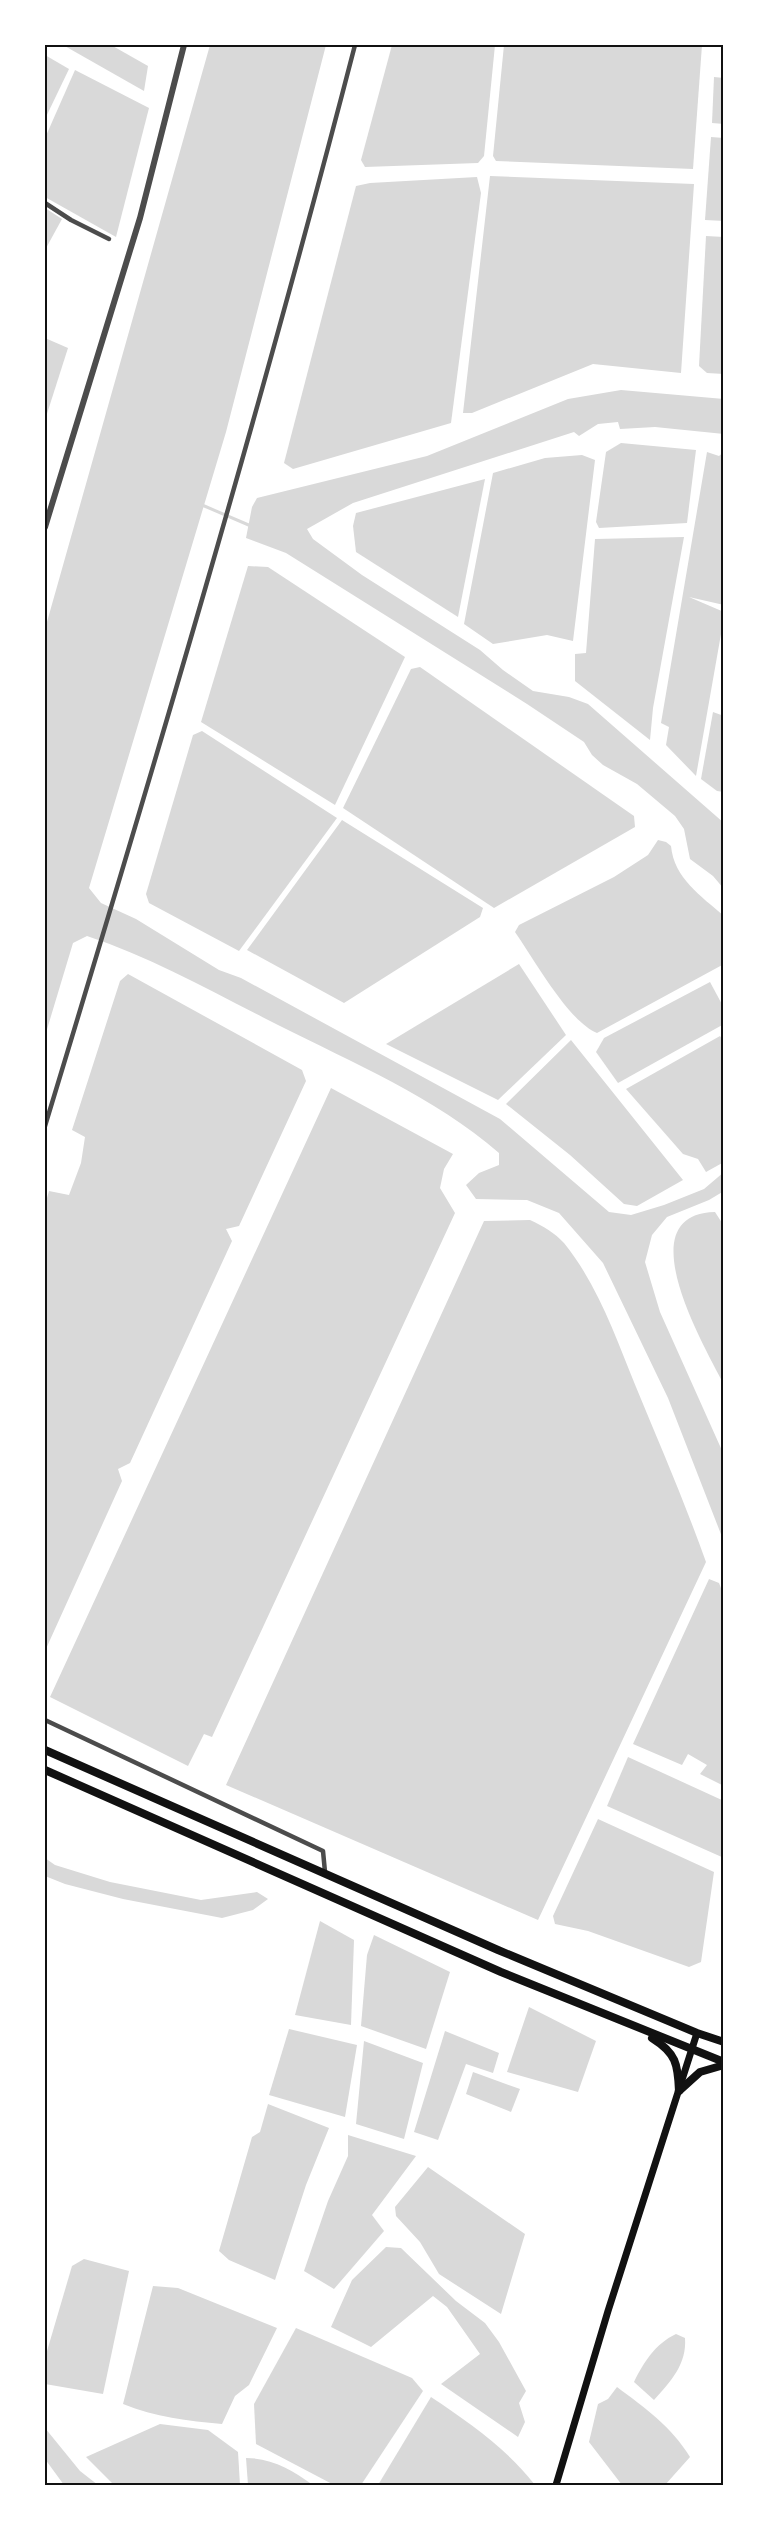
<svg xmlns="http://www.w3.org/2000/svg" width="769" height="2530" font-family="Inter,sans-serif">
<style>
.water{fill:#d9d9d9}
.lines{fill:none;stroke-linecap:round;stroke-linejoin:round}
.stream{stroke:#d9d9d9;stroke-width:3}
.minor{stroke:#4c4c4c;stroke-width:4.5}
.tertiary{stroke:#4c4c4c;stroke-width:6}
.secondary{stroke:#111;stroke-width:7}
.primary{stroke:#111;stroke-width:8}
.neatline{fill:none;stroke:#111;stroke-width:2}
</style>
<rect width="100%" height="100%" fill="#fff"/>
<g class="water">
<polygon points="63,45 111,45 148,66 144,91"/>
<path d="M210 45H326L226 432 89 888 101 903 136 919 219 970 241 978 500 1119 609 1212 631 1215 664 1205 704 1189 724 1172V1191L709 1200 667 1217 652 1235 645 1262 660 1312 724 1455V1542L668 1398 603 1263 559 1213 527 1200 476 1199 466 1185 479 1173 499 1165V1153C435 1097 353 1063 278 1025 216 994 154 958 87 936L73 943 45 1036V629Z"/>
<polygon points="392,45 495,45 484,156 478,163 365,167 361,160"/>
<polygon points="504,45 702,45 693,169 496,161 493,156"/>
<polygon points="45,55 69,69 45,119"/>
<polygon points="75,70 149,108 116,237 45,197 45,138"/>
<polygon points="714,77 724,78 724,124 712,123"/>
<polygon points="711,137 724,138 724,221 705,220"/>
<polygon points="490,176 694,184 681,373 593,364 472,413 463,413"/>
<polygon points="477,177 481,193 451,423 293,469 284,463 356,186 370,183"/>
<polygon points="45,208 62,219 45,250"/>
<polygon points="706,236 724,237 724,374 707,373 699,366"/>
<polygon points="45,338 68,348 45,420"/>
<polygon points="621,390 724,399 724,434 655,427 620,429 618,422 598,424 579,436 574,432 353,503 307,529 313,539 362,575 480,650 503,670 533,691 569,697 588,704 724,823 724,889 713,876 690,859 684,829 675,816 637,784 603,765 592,755 584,742 527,704 286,553 246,538 252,507 257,498 427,456 568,399"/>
<polygon points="621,443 696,450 687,523 599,528 596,522 606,452"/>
<polygon points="707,452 719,456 724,452 724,605 689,597 724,612 724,617 696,776 666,745 669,727 661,723"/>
<polygon points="582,455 595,460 573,641 547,635 493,644 464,624 493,473 545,458"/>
<polygon points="485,479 458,617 356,552 353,526 356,513"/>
<polygon points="684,537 653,708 650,740 575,681 575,654 586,653 595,539"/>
<polygon points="248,566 268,567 405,657 335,805 201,722"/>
<polygon points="420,667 634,816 635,827 494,908 343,808 411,669"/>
<polygon points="713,712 724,716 724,792 717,791 701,779"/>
<polygon points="202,731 337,818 239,951 149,903 146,894 193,735"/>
<polygon points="342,820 483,908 480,917 344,1003 247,950"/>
<path d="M658 840 666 842 671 846C674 878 701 896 724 916V964L597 1033C568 1021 534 959 515 932L519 925 614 877 648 855Z"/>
<polygon points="519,964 566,1035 498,1100 386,1044"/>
<polygon points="128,974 302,1070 306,1081 239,1226 226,1229 232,1241 130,1463 118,1469 122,1481 45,1651 45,1205 49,1191 69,1195 81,1163 85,1137 72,1130 120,981"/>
<polygon points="710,982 724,1008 724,1024 618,1083 596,1052 604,1038"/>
<polygon points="720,1036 724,1042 724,1162 706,1172 698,1159 683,1154 626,1089"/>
<polygon points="571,1040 683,1180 637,1206 624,1204 570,1155 506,1104"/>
<polygon points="331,1088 453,1154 444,1169 440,1188 455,1213 212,1737 204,1734 188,1766 50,1697"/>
<path d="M715 1212 724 1226V1385C705 1347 626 1214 715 1212Z"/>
<path d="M530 1220C543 1226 555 1233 564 1243 598 1285 616 1338 636 1387 660 1445 685 1503 706 1562L538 1920 226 1785 484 1221Z"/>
<polygon points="709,1579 719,1583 724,1596 724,1786 700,1774 707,1765 688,1754 682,1765 633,1744"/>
<polygon points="628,1757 724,1801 724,1858 607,1806"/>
<polygon points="598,1819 714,1872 701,1962 689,1967 588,1931 555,1924 553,1916"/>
<polygon points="45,1858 55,1865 110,1882 201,1900 257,1892 268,1899 253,1910 222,1918 123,1899 65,1884 45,1876"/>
<polygon points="320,1921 354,1940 351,2025 295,2015"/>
<polygon points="374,1935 450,1972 426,2049 361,2026 367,1955"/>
<polygon points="529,2007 596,2041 578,2092 507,2072"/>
<polygon points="289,2029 357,2045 345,2117 269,2095"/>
<polygon points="445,2031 499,2053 493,2073 466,2064 438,2140 414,2132"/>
<polygon points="364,2041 423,2063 404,2139 356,2124"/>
<polygon points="473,2072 520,2089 511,2112 466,2094"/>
<polygon points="268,2104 329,2128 306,2185 275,2280 229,2260 219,2251 252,2137 260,2132"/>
<polygon points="348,2135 416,2156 372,2215 384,2231 334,2289 304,2271 328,2201 348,2156"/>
<polygon points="428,2167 525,2234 501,2314 439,2274 420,2242 396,2216 395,2207"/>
<polygon points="386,2247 401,2248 456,2301 485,2323 499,2342 526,2391 519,2403 525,2422 518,2437 441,2384 480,2354 447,2307 433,2296 371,2347 331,2327 352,2280"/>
<polygon points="84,2259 129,2271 103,2394 45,2384 45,2358 72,2266"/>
<path d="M153 2286 178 2288 277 2328 249 2385 235 2396 222 2424C188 2421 155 2417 123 2404Z"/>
<polygon points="296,2328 412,2378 423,2391 361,2485 334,2485 256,2444 254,2404"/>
<path d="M676 2334 685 2338C687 2364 671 2381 654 2400L634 2382C644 2362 655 2344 676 2334Z"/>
<path d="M617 2387C645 2408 671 2426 690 2457L665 2485H622L589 2442 598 2404 608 2399Z"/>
<path d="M431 2397C470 2423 507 2449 535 2485H378Z"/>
<polygon points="160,2424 208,2430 238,2452 240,2485 114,2485 86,2457"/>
<polygon points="45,2428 80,2471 98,2485 64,2485 45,2459"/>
<path d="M246 2458C272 2458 292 2470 313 2485H248Z"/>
</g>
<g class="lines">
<polyline class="stream" points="202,505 251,526"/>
<g class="minor">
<polyline points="45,203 71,220 109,239"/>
<path d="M45 1126C154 767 261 408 355 45"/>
<polyline points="45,1720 323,1851 325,1872"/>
</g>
<polyline class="tertiary" points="45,527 140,218 184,45"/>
<polyline class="secondary" points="556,2485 608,2311 697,2033"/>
<g class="primary">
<polyline points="45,1750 498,1950 697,2033 724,2042"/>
<polyline points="45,1770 501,1972 724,2062"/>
<path d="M652 2038C676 2053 678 2064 679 2091"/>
<polyline points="679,2091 700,2072 724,2065"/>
</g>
</g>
<rect width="769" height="2530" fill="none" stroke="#ffffff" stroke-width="93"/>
<rect x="46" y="46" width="676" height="2438" class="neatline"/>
</svg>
